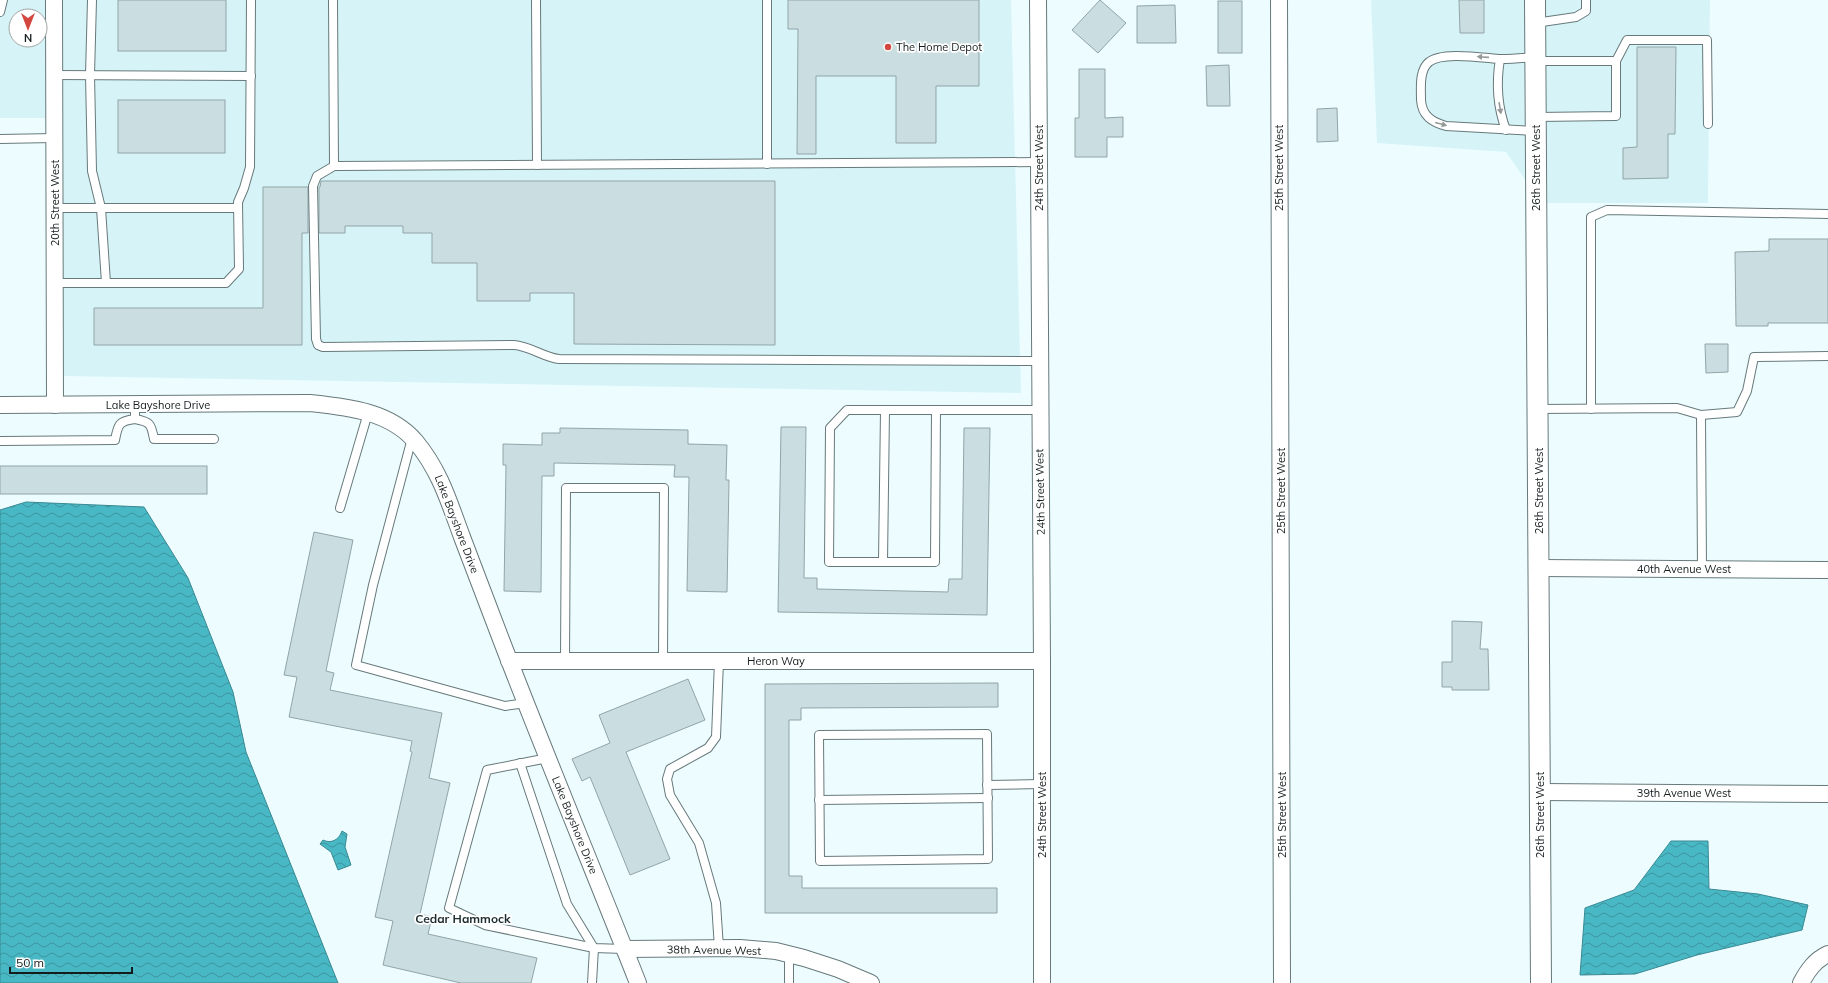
<svg xmlns="http://www.w3.org/2000/svg" width="1828" height="983" font-family="Mulish,sans-serif">
<style>
.built{fill:#d6f4f8;fill-rule:evenodd}
.water{fill:url(#water-waves);stroke:#398993}
.building{fill:#cadee1;stroke:#91a4a6}
.lines{fill:none;stroke-linecap:round;stroke-linejoin:round}
.service-casing{stroke:#67797b;stroke-width:10}
.minor-casing{stroke:#67797b;stroke-width:18}
.tertiary-casing{stroke:#67797b;stroke-width:22}
.service{stroke:#fff;stroke-width:8}
.minor{stroke:#fff;stroke-width:16}
.tertiary{stroke:#fff;stroke-width:20}
.oneway{fill:#969999}
.poi-dot{fill:#d44640;stroke:#fff;stroke-width:1.5}
.labels{text-anchor:middle;stroke-width:3.5;stroke-linejoin:round;paint-order:stroke}
.poi-label{font-size:11px;fill:#151c1d;stroke:#fff;text-anchor:start}
.street-label{font-size:11px;fill:#151c1d;stroke:#fff}
.neighbourhood-label{font-size:12px;font-weight:bold;fill:#1e2e30;stroke:#fff}
</style>
<defs>
<pattern id="water-waves" width="16" height="10" patternUnits="userSpaceOnUse"><rect width="16" height="10" fill="#49b8c5"/><path d="M0 5q4-4 8 0t8 0" fill="none" stroke="#3c959f"/></pattern>
</defs>
<rect width="100%" height="100%" fill="#edfdff"/>
<g class="built">
<path d="M0 0H46V118H0ZM16 16H40V40H16Z"/>
<polygon points="63,0 1011,0 1021,393 63,376"/>
<polygon points="1371,0 1527,0 1528,184 1506,152 1377,143"/>
<polygon points="1544,0 1710,0 1708,203 1545,203"/>
</g>
<g class="water">
<polygon points="26,502 144,507 188,578 233,692 246,752 338,983 0,983 0,510"/>
<path d="M342 831 347 834 345 847 351 865 338 870 331 852 320 844 323 840C331 844 339 840 342 831Z"/>
<polygon points="1671,841 1708,841 1709,889 1758,894 1808,905 1802,930 1697,955 1635,974 1580,975 1585,908 1634,890"/>
</g>
<g class="building">
<rect x="118" y="0" width="108" height="51"/>
<polygon points="788,0 979,0 979,86 936,86 936,143 896,143 896,76 816,76 816,154 797,154 798,29 788,29"/>
<polygon points="1100,0 1126,23 1098,53 1072,30"/>
<polygon points="1459,0 1484,0 1484,33 1460,33"/>
<rect x="1218" y="1" width="24" height="52"/>
<polygon points="1175,5 1176,43 1137,43 1137,6"/>
<polygon points="1637,47 1676,47 1675,134 1668,134 1668,178 1623,179 1623,148 1637,147"/>
<polygon points="1229,65 1230,106 1207,106 1206,66"/>
<polygon points="1079,69 1105,69 1105,118 1123,117 1123,137 1107,137 1107,157 1075,157 1075,118 1079,118"/>
<rect x="118" y="100" width="107" height="53"/>
<polygon points="1337,108 1338,141 1317,142 1317,109"/>
<polygon points="321,181 775,181 775,345 574,344 574,293 530,293 530,301 477,301 477,263 432,263 432,233 403,233 403,226 345,226 345,233 319,233 319,187 320,187"/>
<polygon points="263,187 308,187 308,233 302,233 302,345 94,345 94,308 263,308"/>
<polygon points="1769,239 1828,239 1828,323 1768,323 1768,326 1736,326 1735,252 1769,251"/>
<polygon points="1705,344 1728,344 1728,372 1706,373"/>
<polygon points="781,427 806,427 804,578 817,578 817,589 948,592 949,579 962,579 964,428 990,428 987,615 778,612"/>
<polygon points="560,428 688,430 688,444 727,445 726,480 729,480 727,592 687,591 689,477 674,477 675,465 554,463 554,476 542,476 541,592 504,591 506,465 503,465 503,444 542,445 542,433 560,433"/>
<rect x="0" y="466" width="207" height="28"/>
<polygon points="314,532 353,540 326,671 334,673 330,690 442,713 429,778 450,783 420,914 432,917 428,934 537,958 531,983 461,983 383,965 393,921 375,917 412,752 410,751 412,741 289,717 297,677 284,675"/>
<polygon points="1452,621 1482,622 1480,649 1488,649 1489,690 1452,690 1452,687 1442,687 1442,662 1452,662"/>
<polygon points="688,679 705,720 626,752 670,859 630,875 590,777 582,781 572,759 610,743 599,715"/>
<polygon points="998,683 998,707 801,708 801,720 789,720 789,876 802,876 802,888 997,888 997,913 765,913 765,684"/>
</g>
<g class="lines">
<defs>
<g id="service">
<polyline points="92,0 90,75 92,171 101,208 106,283"/>
<polyline points="333,0 334,166 1039,162"/>
<polyline points="536,0 537,165"/>
<polyline points="767,0 767,164"/>
<polyline points="0,12 3,0"/>
<polyline points="1535,23 1576,17 1586,11 1586,0"/>
<path d="M1535 57C1524 58 1512 59 1501 59 1484 58 1442 51 1429 62 1419 70 1421 88 1421 100 1422 116 1432 122 1446 126L1535 131"/>
<path d="M1500 59C1496 83 1497 106 1506 130"/>
<polyline points="1616,61 1627,40 1707,40 1708,124"/>
<polyline points="54,75 251,76"/>
<polyline points="1536,117 1616,116 1616,61 1536,61"/>
<polyline points="0,139 54,138"/>
<path d="M334 166 317 176 313 186 316 339 318 345 323 347 514 345C530 346 543 357 559 359L1039 361"/>
<polyline points="55,208 238,208"/>
<polyline points="55,283 226,283 239,269 238,202 244,188 250,167 251,0"/>
<polyline points="1538,409 1677,408 1701,415 1702,569"/>
<polyline points="1591,409 1591,217 1607,210 1828,214"/>
<polyline points="936,410 935,562 829,562 830,428 847,410 1040,410"/>
<polyline points="1701,415 1737,412 1747,391 1754,357 1828,356"/>
<path d="M135 419C151 422 151 424 154 439H214"/>
<polyline points="412,438 373,585 356,665 505,706 526,703"/>
<path d="M0 441 115 440C118 424 119 421 135 419V405"/>
<polyline points="340,508 368,413"/>
<polyline points="883,562 885,410"/>
<polyline points="565,661 566,488 664,488 663,661"/>
<polyline points="719,661 716,737 708,748 670,769 667,779 670,795 699,843 716,903 719,948"/>
<polygon points="987,734 988,859 820,861 819,735"/>
<polyline points="548,758 487,770 449,908 485,925 594,948 624,949"/>
<polyline points="520,763 567,904 594,948 592,983"/>
<polyline points="987,785 1041,784"/>
<polyline points="819,800 988,798"/>
<polyline points="789,954 789,983"/>
</g>
<g id="minor">
<polyline points="54,0 55,405"/>
<polyline points="1038,0 1042,661 1042,983"/>
<polyline points="1279,0 1282,983"/>
<path d="M0 405 310 403C347 407 390 411 416 442 440 471 449 502 462 537 475 572 489 607 502 642 546 756 593 869 638 983"/>
<polyline points="1539,568 1828,570"/>
<polyline points="509,661 1042,661"/>
<polyline points="1540,792 1828,794"/>
<polyline points="624,949 740,948 776,951 804,958 838,969 871,983"/>
<path d="M1801 983C1808 970 1815 960 1828 954"/>
</g>
<polyline id="tertiary" points="1535,0 1541,983"/>
</defs>
<use href="#service" class="service-casing"/>
<use href="#minor" class="minor-casing"/>
<use href="#tertiary" class="tertiary-casing"/>
<use href="#service" class="service"/>
<use href="#minor" class="minor"/>
<use href="#tertiary" class="tertiary"/>
</g>
<defs><path id="oneway-solid" d="M-6-.8H1V-3.2L6.5 0L1 3.2V.8H-6Z"/></defs>
<g class="oneway">
<use href="#oneway-solid" transform="translate(1483 57) rotate(-176)"/>
<use href="#oneway-solid" transform="translate(1500 108) rotate(81)"/>
<use href="#oneway-solid" transform="translate(1441 124) rotate(15)"/>
</g>
<circle class="poi-dot" cx="888" cy="47" r="4"/>
<g class="labels">
<g class="poi-label">
<text x="896" y="51">The Home Depot</text>
</g>
<g class="street-label">
<text transform="translate(1039 168) rotate(-90)" y="4">24th Street West</text>
<text transform="translate(1279 168) rotate(-90)" y="4">25th Street West</text>
<text transform="translate(1536 168) rotate(-90)" y="4">26th Street West</text>
<text transform="translate(55 203) rotate(-90)" y="4">20th Street West</text>
<text x="158" y="409">Lake Bayshore Drive</text>
<text transform="translate(1281 491) rotate(-90)" y="4">25th Street West</text>
<text transform="translate(1539 491) rotate(-90)" y="4">26th Street West</text>
<text transform="translate(1040 492) rotate(-91)" y="4">24th Street West</text>
<text transform="translate(457 524) rotate(69)" y="4">Lake Bayshore Drive</text>
<text x="1684" y="573">40th Avenue West</text>
<text x="776" y="665">Heron Way</text>
<text x="1684" y="797">39th Avenue West</text>
<text transform="translate(1042 815) rotate(-90)" y="4">24th Street West</text>
<text transform="translate(1282 815) rotate(-90)" y="4">25th Street West</text>
<text transform="translate(1540 815) rotate(-90)" y="4">26th Street West</text>
<text transform="translate(575 825) rotate(68)" y="4">Lake Bayshore Drive</text>
<text transform="translate(714 950) rotate(1)" y="4">38th Avenue West</text>
</g>
<g class="neighbourhood-label">
<text x="463" y="923">Cedar Hammock</text>
</g>
</g>
<g transform="translate(28 28) rotate(180)"><circle r="19" fill="#ffffff" stroke="#a1a4a5"/>
<path d="M0-3L7 15L0 10L-7 15Z" fill="#d44640"/>
<text y="-6" font-size="11" font-weight="bold" text-anchor="middle" fill="#151c1d">N</text>
</g>
<path d="M10 967v6h122v-6" fill="none" stroke="#151c1d" stroke-width="2"/>
<text x="16" y="967" font-size="12" fill="#151c1d" stroke="#ffffff" stroke-width="3" paint-order="stroke">50 m</text>
</svg>
